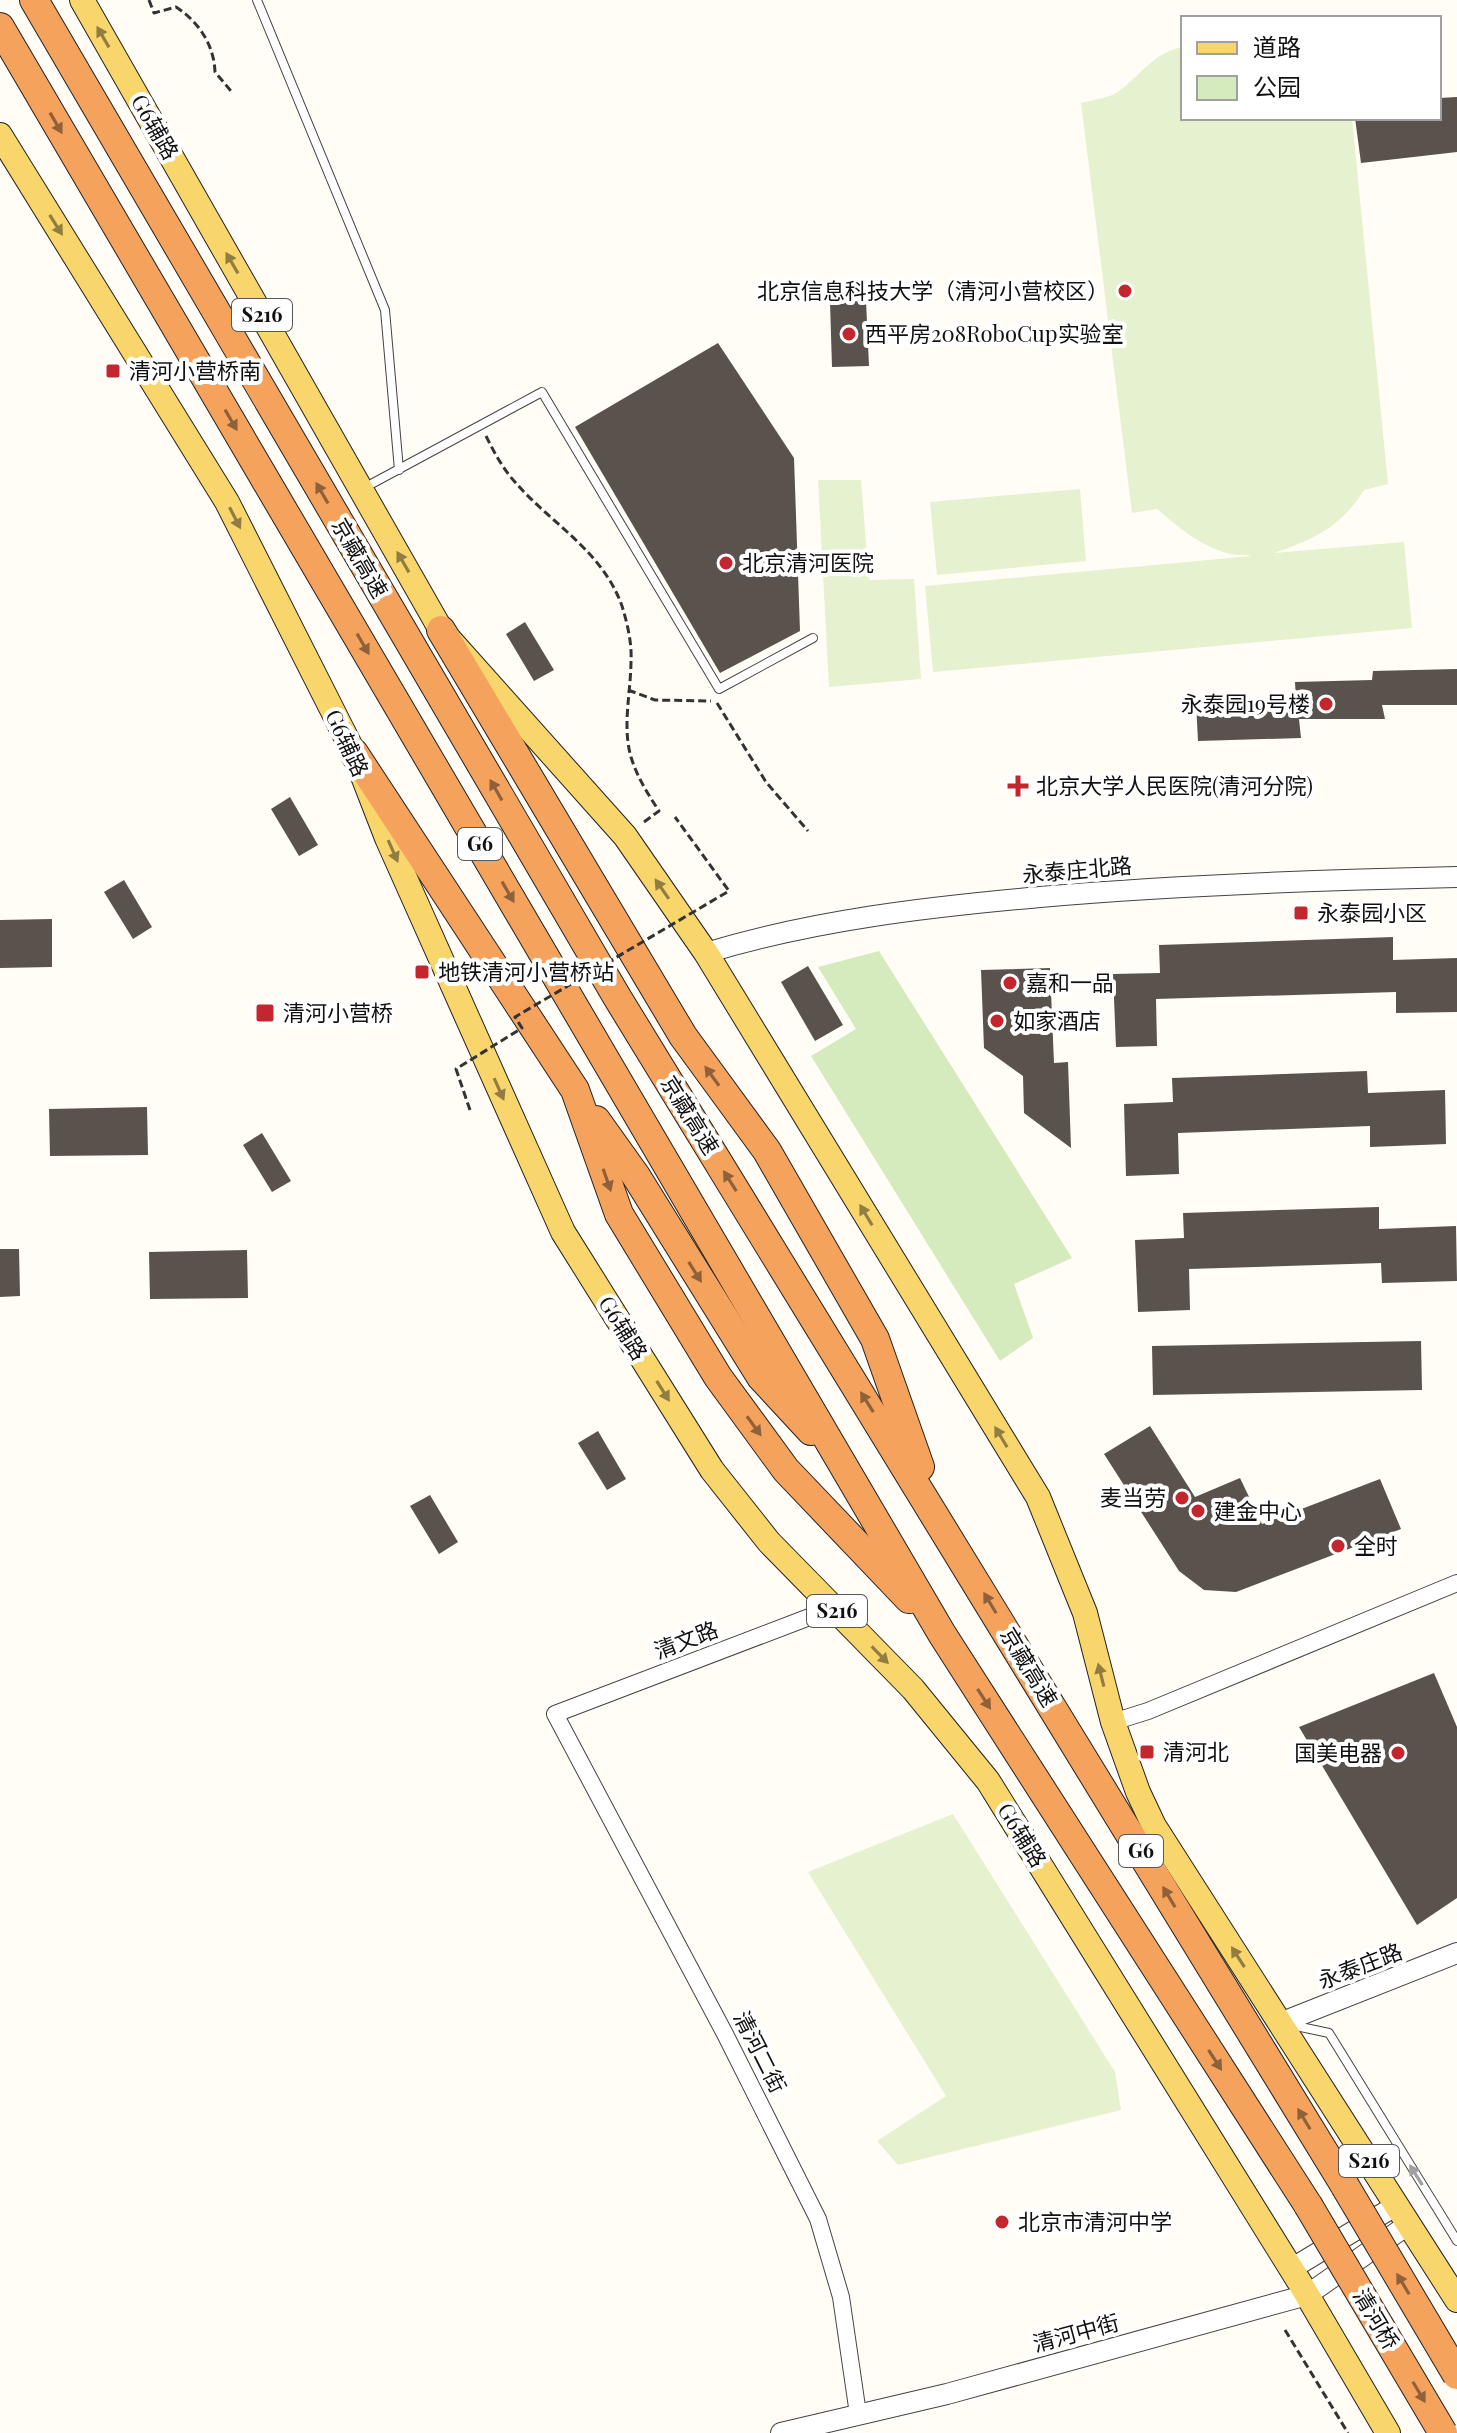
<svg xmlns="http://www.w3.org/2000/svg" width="1457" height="2433" font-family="'Playfair Display','Noto Sans SC',serif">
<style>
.green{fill:#d5ebbd}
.pitch{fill:#e6f2cf}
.building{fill:#5a524d}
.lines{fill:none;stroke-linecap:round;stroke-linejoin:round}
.service-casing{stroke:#444;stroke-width:10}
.minor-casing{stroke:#444;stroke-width:18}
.tertiary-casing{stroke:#444;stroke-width:22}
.primary-casing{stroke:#222;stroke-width:26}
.motorway-casing{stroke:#222;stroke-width:30}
.path{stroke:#333;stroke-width:3;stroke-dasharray:8 4;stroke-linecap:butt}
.service{stroke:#fff;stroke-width:8}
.minor{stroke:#fff;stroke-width:16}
.tertiary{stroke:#fff;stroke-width:20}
.primary{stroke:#f9d66b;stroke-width:24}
.motorway{stroke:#f5a25d;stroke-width:28}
.motorway-bridge-casing{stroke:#222;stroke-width:30;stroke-linecap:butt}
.path-bridge{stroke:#333;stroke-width:3;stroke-dasharray:8 4;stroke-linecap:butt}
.motorway-bridge{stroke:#f5a25d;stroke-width:28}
.oneway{fill:#917d42}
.oneway2{fill:#8e613b}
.oneway3{fill:#a0a0a0}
.poi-dot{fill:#c4262e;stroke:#fff;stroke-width:3}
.labels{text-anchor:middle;stroke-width:8;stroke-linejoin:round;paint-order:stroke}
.shield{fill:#fff;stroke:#585858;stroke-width:2}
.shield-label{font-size:20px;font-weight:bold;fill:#111}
.street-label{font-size:22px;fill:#111;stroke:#fff}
.poi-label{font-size:22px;fill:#111;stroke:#fff;text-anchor:start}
</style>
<rect width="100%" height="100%" fill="#fffdf5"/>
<polygon class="green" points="879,951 1072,1258 1014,1284 1033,1338 1000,1361 811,1056 856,1029 818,967"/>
<g class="pitch">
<path d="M1183 47V118H1352L1388 484 1364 490C1340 528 1314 539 1274 553L1404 542 1412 628 933 672 925 586 1251 556C1244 554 1234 556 1227 553 1199 545 1178 527 1157 509L1132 513 1081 103C1093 100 1110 98 1119 91 1141 75 1154 52 1183 47Z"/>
<polygon points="818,480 861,480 869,580 914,579 921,679 829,687"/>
<polygon points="1080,489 1086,561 937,575 930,502"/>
<polygon points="953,1814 1115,2072 1121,2110 898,2165 877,2141 946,2096 808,1872"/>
</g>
<g class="building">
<polygon points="1457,97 1457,152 1361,163 1355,118 1439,118 1439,98"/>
<polygon points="866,301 869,366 832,367 830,302"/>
<polygon points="718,343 794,458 800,631 720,673 575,427"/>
<polygon points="525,622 554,670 534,681 506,634"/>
<polygon points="1457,669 1457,705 1382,705 1385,719 1299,719 1301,738 1198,741 1196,702 1296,700 1295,682 1372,680 1373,671"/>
<polygon points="290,797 318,845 299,856 271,809"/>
<polygon points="124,880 152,927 133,939 104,892"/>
<polygon points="52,919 52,967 0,968 0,920"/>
<polygon points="1393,937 1393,960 1457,958 1457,1012 1396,1013 1396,992 1156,999 1157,1046 1116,1047 1113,974 1160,973 1159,945"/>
<polygon points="808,966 843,1025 815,1041 781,982"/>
<polygon points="1050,968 1054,1063 1068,1062 1071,1148 1024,1113 1023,1076 984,1048 981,970"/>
<polygon points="1367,1071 1368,1093 1445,1090 1446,1144 1370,1147 1370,1126 1178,1133 1179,1174 1126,1176 1124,1104 1173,1102 1172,1078"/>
<polygon points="147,1107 148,1155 50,1156 49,1109"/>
<polygon points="262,1133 291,1181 272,1192 243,1145"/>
<polygon points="1379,1207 1379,1229 1456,1226 1457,1281 1382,1283 1381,1263 1189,1269 1190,1310 1138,1312 1135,1240 1184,1238 1183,1213"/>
<polygon points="0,1249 19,1249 20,1296 0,1297"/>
<polygon points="247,1250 248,1298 150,1299 149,1252"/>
<polygon points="1421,1341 1422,1390 1153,1395 1152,1346"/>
<polygon points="1150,1426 1195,1497 1240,1478 1262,1524 1380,1479 1401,1529 1236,1592 1204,1590 1179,1571 1104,1454"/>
<polygon points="598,1431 626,1479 607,1490 578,1443"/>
<polygon points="430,1495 458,1542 439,1554 410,1506"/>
<polygon points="1434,1673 1457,1727 1457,1898 1417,1925 1299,1727"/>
</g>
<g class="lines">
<defs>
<g id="service">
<polyline points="257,0 385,310 399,470"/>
<polyline points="362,489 542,392 719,689 813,638"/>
<polyline points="1291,2025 1329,2033 1457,2241"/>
</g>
<g id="minor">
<polyline points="833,1608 555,1714 725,2034 818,2219 841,2297 858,2414"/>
<polyline points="1113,1722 1148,1711 1457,1583"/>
</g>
<g id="tertiary">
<path d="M706 953C814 920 928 907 1040 897 1179 885 1318 880 1457 877"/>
<polyline points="1280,2023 1457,1953"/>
<polyline points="1291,2269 1397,2205"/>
<polyline points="781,2433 947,2394 1307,2295 1409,2224"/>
</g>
<g id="primary">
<polyline points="82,0 441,630 625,836 706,953 1038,1497 1085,1613 1113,1722 1138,1792 1154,1826 1457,2300"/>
<polyline points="0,135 227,502 354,753 387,838 563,1232 712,1470 769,1542 913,1689 988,1781 1300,2283 1388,2433"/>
</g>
<g id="motorway">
<polyline points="34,0 617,997 1345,2186"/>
<polyline points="0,27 942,1634 1308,2205"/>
<polyline points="441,630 683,1036 767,1151 875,1339 920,1467"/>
<polyline points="354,753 575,1090 619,1214 718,1377 786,1470 909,1599"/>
<polyline points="596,1120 636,1176 761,1377 811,1431"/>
</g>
</defs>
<use href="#service" class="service-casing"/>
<use href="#minor" class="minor-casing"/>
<use href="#tertiary" class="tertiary-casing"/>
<use href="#primary" class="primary-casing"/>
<use href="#motorway" class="motorway-casing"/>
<g class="path">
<path d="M149 0 154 13 176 7C199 22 214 45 215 72L231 91"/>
<path d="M486 436C494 452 503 469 515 482 551 524 602 550 622 606 627 622 632 643 631 660 631 692 622 726 631 757 637 777 648 794 659 811L644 822"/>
<polyline points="628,690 655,700 711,701"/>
<polyline points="717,703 766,782 808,831"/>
<polyline points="1285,2330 1348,2433"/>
</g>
<use href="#service" class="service"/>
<use href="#minor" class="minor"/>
<use href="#tertiary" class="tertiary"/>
<use href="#primary" class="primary"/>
<use href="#motorway" class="motorway"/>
<defs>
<g id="motorway-bridge">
<polyline points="1345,2186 1457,2375"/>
<polyline points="1308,2205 1443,2433"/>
</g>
</defs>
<use href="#motorway-bridge" class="motorway-bridge-casing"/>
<polyline class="path-bridge" points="470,1110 456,1069 522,1028 515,1017 729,891 675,817"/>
<use href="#motorway-bridge" class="motorway-bridge"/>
</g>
<defs><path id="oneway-solid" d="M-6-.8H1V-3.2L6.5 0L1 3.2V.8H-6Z" transform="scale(2)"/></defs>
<g class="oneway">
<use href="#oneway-solid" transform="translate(103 37) rotate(-120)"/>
<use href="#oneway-solid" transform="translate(56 225) rotate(58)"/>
<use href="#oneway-solid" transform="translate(232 263) rotate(-120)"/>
<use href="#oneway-solid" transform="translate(235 518) rotate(63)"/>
<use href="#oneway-solid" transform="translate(403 562) rotate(-120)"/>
<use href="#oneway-solid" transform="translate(393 851) rotate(66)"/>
<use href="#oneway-solid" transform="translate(662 889) rotate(-125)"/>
<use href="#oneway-solid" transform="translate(499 1089) rotate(66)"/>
<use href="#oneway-solid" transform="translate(866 1215) rotate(-121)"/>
<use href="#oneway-solid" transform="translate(663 1391) rotate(58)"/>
<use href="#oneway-solid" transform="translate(1001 1437) rotate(-121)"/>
<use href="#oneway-solid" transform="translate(880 1655) rotate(46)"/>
<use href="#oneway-solid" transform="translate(1101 1675) rotate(-104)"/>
<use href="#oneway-solid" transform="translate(1238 1957) rotate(-123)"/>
</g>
<g class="oneway2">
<use href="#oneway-solid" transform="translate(56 123) rotate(60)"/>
<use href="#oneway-solid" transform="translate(231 420) rotate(60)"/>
<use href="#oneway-solid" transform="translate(322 493) rotate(-120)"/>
<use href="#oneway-solid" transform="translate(363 644) rotate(60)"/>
<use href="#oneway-solid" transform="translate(496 790) rotate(-120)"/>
<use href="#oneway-solid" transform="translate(508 892) rotate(60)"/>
<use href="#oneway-solid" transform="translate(712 1076) rotate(-126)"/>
<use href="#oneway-solid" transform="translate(607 1180) rotate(71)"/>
<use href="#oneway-solid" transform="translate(730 1181) rotate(-122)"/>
<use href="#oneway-solid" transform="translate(695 1272) rotate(58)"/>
<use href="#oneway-solid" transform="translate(867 1402) rotate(-122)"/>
<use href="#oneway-solid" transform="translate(754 1426) rotate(54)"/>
<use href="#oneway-solid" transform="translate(990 1603) rotate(-121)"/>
<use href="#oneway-solid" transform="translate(984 1699) rotate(57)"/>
<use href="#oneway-solid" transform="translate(1169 1897) rotate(-121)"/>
<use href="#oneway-solid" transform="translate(1215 2060) rotate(57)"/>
<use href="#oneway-solid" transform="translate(1304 2119) rotate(-121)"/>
<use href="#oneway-solid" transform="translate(1403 2284) rotate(-121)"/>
<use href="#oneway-solid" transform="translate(1419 2392) rotate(59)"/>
</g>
<use class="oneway3" href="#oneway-solid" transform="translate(1416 2175) rotate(-122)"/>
<g class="poi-dot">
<circle cx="1125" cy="291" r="8"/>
<circle cx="849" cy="334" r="8"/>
<rect x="105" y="363" width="16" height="16" rx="4"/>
<circle cx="726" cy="563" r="8"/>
<circle cx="1326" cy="704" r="8"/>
<path d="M1014 774h8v8h8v8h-8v8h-8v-8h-8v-8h8z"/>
<rect x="1293" y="905" width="16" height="16" rx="4"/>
<rect x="414" y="964" width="16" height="16" rx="4"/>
<circle cx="1010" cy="983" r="8"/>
<rect x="255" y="1003" width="20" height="20" rx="4"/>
<circle cx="997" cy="1021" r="8"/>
<circle cx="1182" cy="1498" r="8"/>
<circle cx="1198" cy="1511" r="8"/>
<circle cx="1338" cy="1546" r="8"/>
<rect x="1139" y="1744" width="16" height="16" rx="4"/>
<circle cx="1398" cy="1753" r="8"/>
<circle cx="1002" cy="2222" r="8"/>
</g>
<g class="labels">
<g class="shield">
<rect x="232" y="299" width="60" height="32" rx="6"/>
<rect x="458" y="828" width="44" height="32" rx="6"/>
<rect x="807" y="1595" width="60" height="32" rx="6"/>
<rect x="1119" y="1835" width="44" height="32" rx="6"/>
<rect x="1339" y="2145" width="60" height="32" rx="6"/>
</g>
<g class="shield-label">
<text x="262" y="322">S216</text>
<text x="480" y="851">G6</text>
<text x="837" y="1618">S216</text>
<text x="1141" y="1858">G6</text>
<text x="1369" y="2168">S216</text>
</g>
<g class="street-label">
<text transform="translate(155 127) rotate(60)" y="8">G6辅路</text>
<text transform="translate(360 558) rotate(60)" y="8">京藏高速</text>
<text transform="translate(347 743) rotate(65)" y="8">G6辅路</text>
<text transform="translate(1077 870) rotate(-5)" y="8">永泰庄北路</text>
<text transform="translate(690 1115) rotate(58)" y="8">京藏高速</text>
<text transform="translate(623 1328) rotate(58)" y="8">G6辅路</text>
<text transform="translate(686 1640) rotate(-21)" y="8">清文路</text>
<text transform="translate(1029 1667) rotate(59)" y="8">京藏高速</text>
<text transform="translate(1022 1835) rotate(58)" y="8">G6辅路</text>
<text transform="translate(1360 1966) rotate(-21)" y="8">永泰庄路</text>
<text transform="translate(760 2052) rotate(63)" y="8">清河二街</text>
<text transform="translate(1376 2319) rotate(59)" y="8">清河桥</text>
<text transform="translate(1076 2333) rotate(-15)" y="8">清河中街</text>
</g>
<g class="poi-label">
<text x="1109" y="299" text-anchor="end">北京信息科技大学（清河小营校区）</text>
<text x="865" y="342">西平房208RoboCup实验室</text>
<text x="129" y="379">清河小营桥南</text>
<text x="742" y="571">北京清河医院</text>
<text x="1310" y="712" text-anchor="end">永泰园19号楼</text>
<text x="1036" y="794">北京大学人民医院(清河分院)</text>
<text x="1317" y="921">永泰园小区</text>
<text x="438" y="980">地铁清河小营桥站</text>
<text x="1026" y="991">嘉和一品</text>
<text x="283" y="1021">清河小营桥</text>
<text x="1013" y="1029">如家酒店</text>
<text x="1166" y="1506" text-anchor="end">麦当劳</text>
<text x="1214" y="1519">建金中心</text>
<text x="1354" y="1554">全时</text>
<text x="1163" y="1760">清河北</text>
<text x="1382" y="1761" text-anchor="end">国美电器</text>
<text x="1018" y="2230">北京市清河中学</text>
</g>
</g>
<rect x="1181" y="16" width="260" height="104" fill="#ffffff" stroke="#a0a0a0" stroke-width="2"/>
<rect x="1197" y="42" width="40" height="12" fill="#f9d66b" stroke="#a0a0a0" stroke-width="2"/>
<text x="1253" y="56" font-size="24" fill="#111111">道路</text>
<rect x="1197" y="76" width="40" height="24" fill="#d5ebbd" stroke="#a0a0a0" stroke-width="2"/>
<text x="1253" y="96" font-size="24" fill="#111111">公园</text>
</svg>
